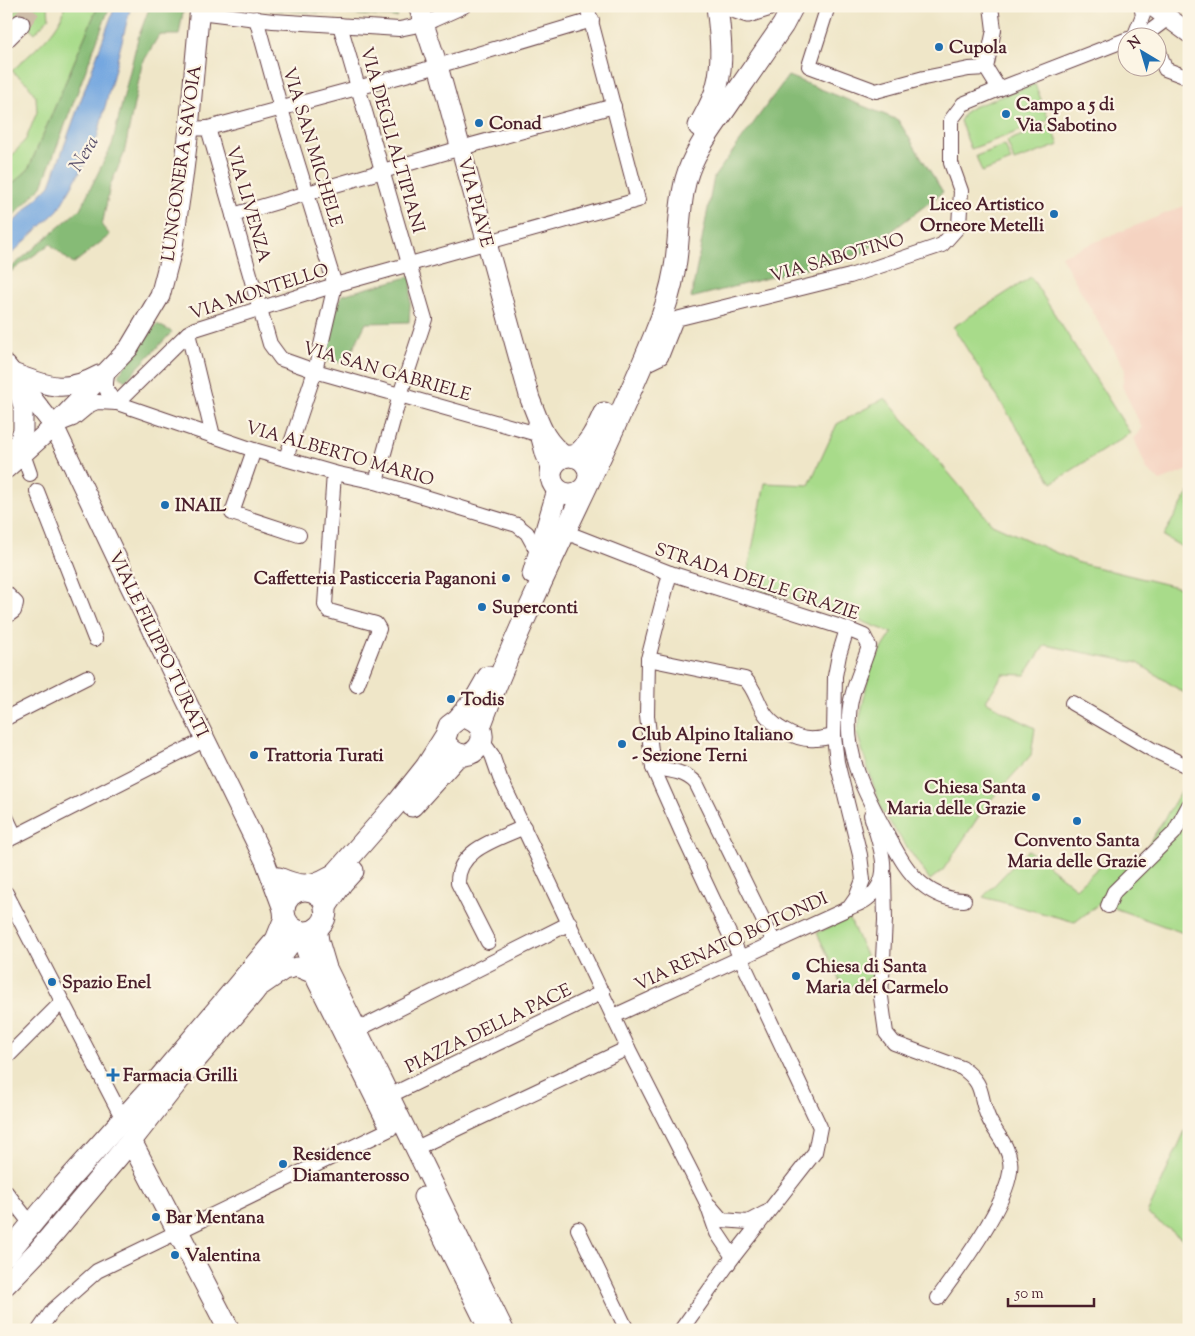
<svg xmlns="http://www.w3.org/2000/svg" width="1195" height="1336" font-family="'Sorts Mill Goudy',serif">
<style>
.built{fill:#f5d3c1}
.green{fill:#a8db8a;stroke:#797d5a}
.forest{fill:#86bb76;stroke:#686d50}
.water{fill:#75a7e0;stroke:#606386}
.lines{fill:none;stroke-linecap:round;stroke-linejoin:round}
.secondary-tunnel{stroke:#cebea9;stroke-width:19;stroke-dasharray:19 9;stroke-linecap:butt}
.street-casing{stroke:#633d43;stroke-width:16}
.secondary-casing{stroke:#633d43;stroke-width:21}
.primary-casing{stroke:#633d43;stroke-width:23}
.street{stroke:#fff;stroke-width:14}
.secondary{stroke:#fff;stroke-width:19}
.primary{stroke:#fff;stroke-width:21}
.poi-dot{fill:#1f6fb2;stroke:#fcf5e5;stroke-width:2}
.labels{text-anchor:middle;stroke-width:4.5;stroke-linejoin:round;paint-order:stroke}
.poi-label{font-size:18px;font-weight:bold;fill:#4a1f2b;stroke:#fcf5e5;text-anchor:start}
.street-label{font-size:18px;fill:#4a1f2b;stroke:#fcf5e5}
.water-label{font-size:19px;font-style:italic;fill:#594f6a;stroke:#fcf5e5}
</style>
<rect width="100%" height="100%" fill="#fcf5e5"/>
<filter id="ink" filterUnits="userSpaceOnUse"><feTurbulence type="fractalNoise" baseFrequency=".02" numOctaves="2"/><feDisplacementMap in="SourceGraphic" scale="10" xChannelSelector="R" yChannelSelector="G"/><feConvolveMatrix kernelMatrix="1 2 1 2 8 2 1 2 1" color-interpolation-filters="sRGB"/></filter>
<filter id="wash" filterUnits="userSpaceOnUse"><feTurbulence type="fractalNoise" baseFrequency=".0096" numOctaves="4" result="noise"/><feDisplacementMap in="SourceGraphic" scale="20" xChannelSelector="R" yChannelSelector="G"/><feGaussianBlur stdDeviation="1.12" result="paint"/><feColorMatrix in="noise" values="0 0 0 0 0 0 0 0 0 0 0 0 0 0 0 0 0 1.4 0 .05"/><feComposite in="paint" operator="in"/></filter>
<g filter="url(#wash)">
<rect width="100%" height="100%" fill="#efe6c8"/>
<polygon class="built" points="1189,204 1189,470 1160,481 1147,470 1134,438 1142,428 1122,386 1125,369 1061,256"/>
<g class="green">
<polygon points="21,6 48,6 49,18 35,33 13,13"/>
<path d="M64 6H98L28 170 6 189V163L26 139 37 112 36 97 28 84 12 71C28 55 63 29 64 6Z"/>
<polygon points="1035,84 1049,120 971,149 960,121 966,111 973,107"/>
<polygon points="1051,124 1059,145 1014,161 1007,141"/>
<polygon points="1005,145 1011,161 982,172 976,156"/>
<polygon points="1031,277 1130,433 1052,483 953,327"/>
<polygon points="885,398 992,524 1079,563 1189,590 1189,696 1138,663 1045,645 1025,675 1003,674 986,701 1004,712 1035,728 1031,755 987,804 943,870 930,880 881,810 857,733 870,668 892,633 856,619 745,585 765,483 809,485 837,424"/>
<polygon points="1189,492 1189,551 1163,536"/>
<polygon points="1189,765 1189,935 1100,903 1075,922 983,897 1028,850 1076,888 1112,855 1124,869 1148,845 1182,790"/>
<polygon points="849,918 875,975 844,990 817,933"/>
<polygon points="1189,1122 1189,1243 1147,1214"/>
</g>
<g class="forest">
<polygon points="98,6 110,6 42,186 6,223 6,189 28,170"/>
<polygon points="150,6 184,6 179,35 159,35 142,64 124,154 110,186 102,226 110,235 73,264 50,244 6,275 6,272 80,209 112,145 138,38"/>
<polygon points="213,6 400,6 397,17"/>
<polygon points="788,76 898,120 943,192 863,253 691,298 714,177"/>
<polygon points="412,276 409,322 366,323 346,363 317,360 342,295"/>
<polygon points="157,324 172,332 125,381 118,375"/>
</g>
<polygon class="water" points="115,6 131,6 95,146 58,210 6,259 6,230 50,185"/>
</g>
<g filter="url(#ink)">
<g class="lines">
<polyline class="secondary-tunnel" points="20,24 33,6"/>
<defs>
<g id="street">
<polyline points="828,6 809,66 876,91 924,78 969,69 986,68"/>
<polyline points="991,6 994,30 986,68 999,89 1128,39"/>
<polyline points="199,12 273,21 399,29 424,24 464,6"/>
<polyline points="256,18 281,109 335,285 315,371 286,458"/>
<polyline points="340,25 425,319 400,395 376,482"/>
<polyline points="1134,37 1143,15 1141,6"/>
<polyline points="1132,38 1152,30 1168,18"/>
<polyline points="1158,48 1165,69 1189,78"/>
<polyline points="208,128 424,70 592,20"/>
<polyline points="189,129 208,128 270,344 281,359 315,371 537,434"/>
<polyline points="233,215 461,148 614,106"/>
<polyline points="188,333 213,436"/>
<polyline points="640,367 661,357 676,319 850,276 942,245 959,226 961,191 951,163 951,120 963,104 999,89"/>
<path d="M108 370C105 387 103 390 117 403"/>
<polyline points="117,403 188,333 195,329 335,285 638,200 587,6"/>
<polyline points="60,424 73,419 90,405 97,402 117,403 254,450 334,473 376,482 517,525 527,533 539,555"/>
<polyline points="535,425 543,455 551,474"/>
<polyline points="254,450 232,513 299,535"/>
<polyline points="23,454 30,474"/>
<polyline points="334,473 325,605 329,611 376,624 379,629 357,685"/>
<polyline points="37,491 95,639"/>
<path d="M565 532 670 573 847 629 864 636 869 646C862 670 850 691 849 716 846 759 867 797 887 834 897 852 906 871 922 884 934 894 948 900 964 900"/>
<polyline points="670,573 648,659 647,716 653,768 682,833 820,1127 815,1152 733,1257 681,1330"/>
<polyline points="6,593 16,603 14,611 6,617"/>
<path d="M648 659 745 679C754 688 756 698 762 709 771 726 796 741 815 739 821 739 828 737 834 736"/>
<polyline points="1072,703 1151,749 1189,767"/>
<polyline points="6,718 87,677"/>
<polyline points="482,741 492,755 500,778 628,1048 705,1199 717,1233 733,1257"/>
<path d="M653 768C668 770 685 771 696 783L774 942"/>
<polyline points="6,817 15,836"/>
<polyline points="6,841 206,739"/>
<path d="M884 875 885 920 881 997 886 1033 894 1043 962 1068C986 1085 978 1094 988 1117 994 1132 1008 1144 1010 1161 1016 1194 958 1270 938 1298"/>
<polyline points="6,893 123,1119"/>
<polyline points="1108,906 1114,892 1174,833 1189,805"/>
<path d="M849 908C855 905 862 903 867 899 896 878 879 844 871 815"/>
<path d="M488 942 458 883C457 849 499 839 524 827"/>
<polyline points="614,1016 849,908 856,898 863,880 860,855 837,762 834,736 835,676 839,655 847,629"/>
<polyline points="357,1030 570,923"/>
<polyline points="6,1058 62,1002"/>
<polyline points="389,1096 603,992"/>
<polyline points="414,1149 628,1048"/>
<polyline points="6,1192 31,1224"/>
<polyline points="710,1206 722,1220 748,1222 765,1213"/>
<polyline points="578,1229 627,1330"/>
<polyline points="39,1330 53,1310 97,1271 390,1129"/>
</g>
<g id="secondary">
<path d="M418 6 438 66 530 399C541 426 543 439 566 457"/>
<polyline points="1152,6 1189,33"/>
<polyline points="6,38 20,24"/>
<polyline points="6,365 54,426 130,586 265,861 284,912"/>
<path d="M13 373C48 386 64 394 99 375"/>
<polyline points="11,464 23,430 23,406 16,382"/>
<polyline points="6,469 54,426 129,348 160,296 173,246 183,178 189,129 200,6"/>
<path d="M279 877C299 886 310 887 329 876"/>
<polyline points="317,927 319,941 327,968 504,1330"/>
<polyline points="299,931 317,981 386,1120"/>
<polyline points="261,986 284,970 297,967 314,974"/>
<polyline points="423,1197 489,1330"/>
</g>
<g id="primary">
<polyline points="730,6 748,12 767,6"/>
<path d="M699 126C706 113 714 100 717 86 724 60 720 32 717 6"/>
<circle cx="570" cy="475" r="19"/>
<path d="M575 457C589 444 596 431 604 413"/>
<polyline points="533,574 558,490"/>
<path d="M480 727C530 592 601 467 655 334 664 313 671 290 675 267 680 238 678 208 686 179 694 150 714 126 730 102 748 76 765 51 783 25L793 6"/>
<path d="M449 747C471 772 499 731 469 719"/>
<polyline points="412,806 459,754"/>
<circle cx="305" cy="911" r="21"/>
<polyline points="313,891 337,872 399,801 426,767 446,735 449,726 457,720 476,698 488,677"/>
<polyline points="325,908 342,883 353,871"/>
<polyline points="131,1141 229,1330"/>
<polyline points="6,1255 63,1186 151,1088 276,940 285,918"/>
<polyline points="6,1284 39,1250 131,1141 186,1071 253,993 299,931"/>
</g>
</defs>
<use href="#street" class="street-casing"/>
<use href="#secondary" class="secondary-casing"/>
<use href="#primary" class="primary-casing"/>
<use href="#street" class="street"/>
<use href="#secondary" class="secondary"/>
<use href="#primary" class="primary"/>
</g>
</g>
<g class="poi-dot">
<circle cx="939" cy="47" r="5"/>
<circle cx="1006" cy="114" r="5"/>
<circle cx="479" cy="123" r="5"/>
<circle cx="1054" cy="214" r="5"/>
<circle cx="165" cy="505" r="5"/>
<circle cx="506" cy="578" r="5"/>
<circle cx="482" cy="607" r="5"/>
<circle cx="451" cy="699" r="5"/>
<circle cx="622" cy="744" r="5"/>
<circle cx="254" cy="755" r="5"/>
<circle cx="1036" cy="797" r="5"/>
<circle cx="1077" cy="821" r="5"/>
<circle cx="796" cy="976" r="5"/>
<circle cx="52" cy="982" r="5"/>
<path d="M110.5 1067.5h5v5h5v5h-5v5h-5v-5h-5v-5h5z"/>
<circle cx="283" cy="1164" r="5"/>
<circle cx="156" cy="1217" r="5"/>
<circle cx="175" cy="1255" r="5"/>
</g>
<g class="labels">
<g class="poi-label">
<text x="949" y="53">Cupola</text>
<text x="1016" y="110">Campo a 5 di<tspan x="1016" dy="21">Via Sabotino</tspan></text>
<text x="489" y="129">Conad</text>
<text x="1044" y="210" text-anchor="end">Liceo Artistico<tspan x="1044" dy="21">Orneore Metelli</tspan></text>
<text x="175" y="511">INAIL</text>
<text x="496" y="584" text-anchor="end">Caffetteria Pasticceria Paganoni</text>
<text x="492" y="613">Superconti</text>
<text x="461" y="705">Todis</text>
<text x="632" y="740">Club Alpino Italiano<tspan x="632" dy="21">- Sezione Terni</tspan></text>
<text x="264" y="761">Trattoria Turati</text>
<text x="1026" y="793" text-anchor="end">Chiesa Santa<tspan x="1026" dy="21">Maria delle Grazie</tspan></text>
<text x="1077" y="846" text-anchor="middle">Convento Santa<tspan x="1077" dy="21">Maria delle Grazie</tspan></text>
<text x="806" y="972">Chiesa di Santa<tspan x="806" dy="21">Maria del Carmelo</tspan></text>
<text x="62" y="988">Spazio Enel</text>
<text x="123" y="1081">Farmacia Grilli</text>
<text x="293" y="1160">Residence<tspan x="293" dy="21">Diamanterosso</tspan></text>
<text x="166" y="1223">Bar Mentana</text>
<text x="185" y="1261">Valentina</text>
</g>
<g class="street-label">
<text transform="translate(393 140) rotate(74)" y="6">VIA DEGLI ALTIPIANI</text>
<text transform="translate(313 147) rotate(73)" y="6">VIA SAN MICHELE</text>
<text transform="translate(181 163) rotate(-82)" y="6">LUNGONERA SAVOIA</text>
<text transform="translate(476 202) rotate(75)" y="6">VIA PIAVE</text>
<text transform="translate(249 204) rotate(74)" y="6">VIA LIVENZA</text>
<text transform="translate(837 257) rotate(-16)" y="6">VIA SABOTINO</text>
<text transform="translate(259 291) rotate(-18)" y="6">VIA MONTELLO</text>
<text transform="translate(387 371) rotate(16)" y="6">VIA SAN GABRIELE</text>
<text transform="translate(340 453) rotate(16)" y="6">VIA ALBERTO MARIO</text>
<text transform="translate(757 581) rotate(18)" y="6">STRADA DELLE GRAZIE</text>
<text transform="translate(159 644) rotate(64)" y="6">VIALE FILIPPO TURATI</text>
<text transform="translate(731 941) rotate(-25)" y="6">VIA RENATO BOTONDI</text>
<text transform="translate(488 1028) rotate(-26)" y="6">PIAZZA DELLA PACE</text>
</g>
<g class="water-label">
<text transform="translate(83 153) rotate(-59)" y="7">Nera</text>
</g>
</g>
<rect width="1195" height="1336" fill="none" stroke="#fcf5e5" stroke-width="25"/>
<g transform="translate(1142 52) rotate(322)"><circle r="24" fill="#fcf5e5" stroke="#b59f9b"/>
<path d="M0-4L9 19L0 12L-9 19Z" fill="#1f6fb2"/>
<text y="-8" font-size="14" font-weight="bold" text-anchor="middle" fill="#4a1f2b">N</text>
</g>
<path d="M1008 1298v8h86v-8" fill="none" stroke="#4a1f2b" stroke-width="2.5"/>
<text x="1015" y="1298" font-size="15" fill="#4a1f2b" stroke="#fcf5e5" stroke-width="4" paint-order="stroke">50 m</text>
</svg>
